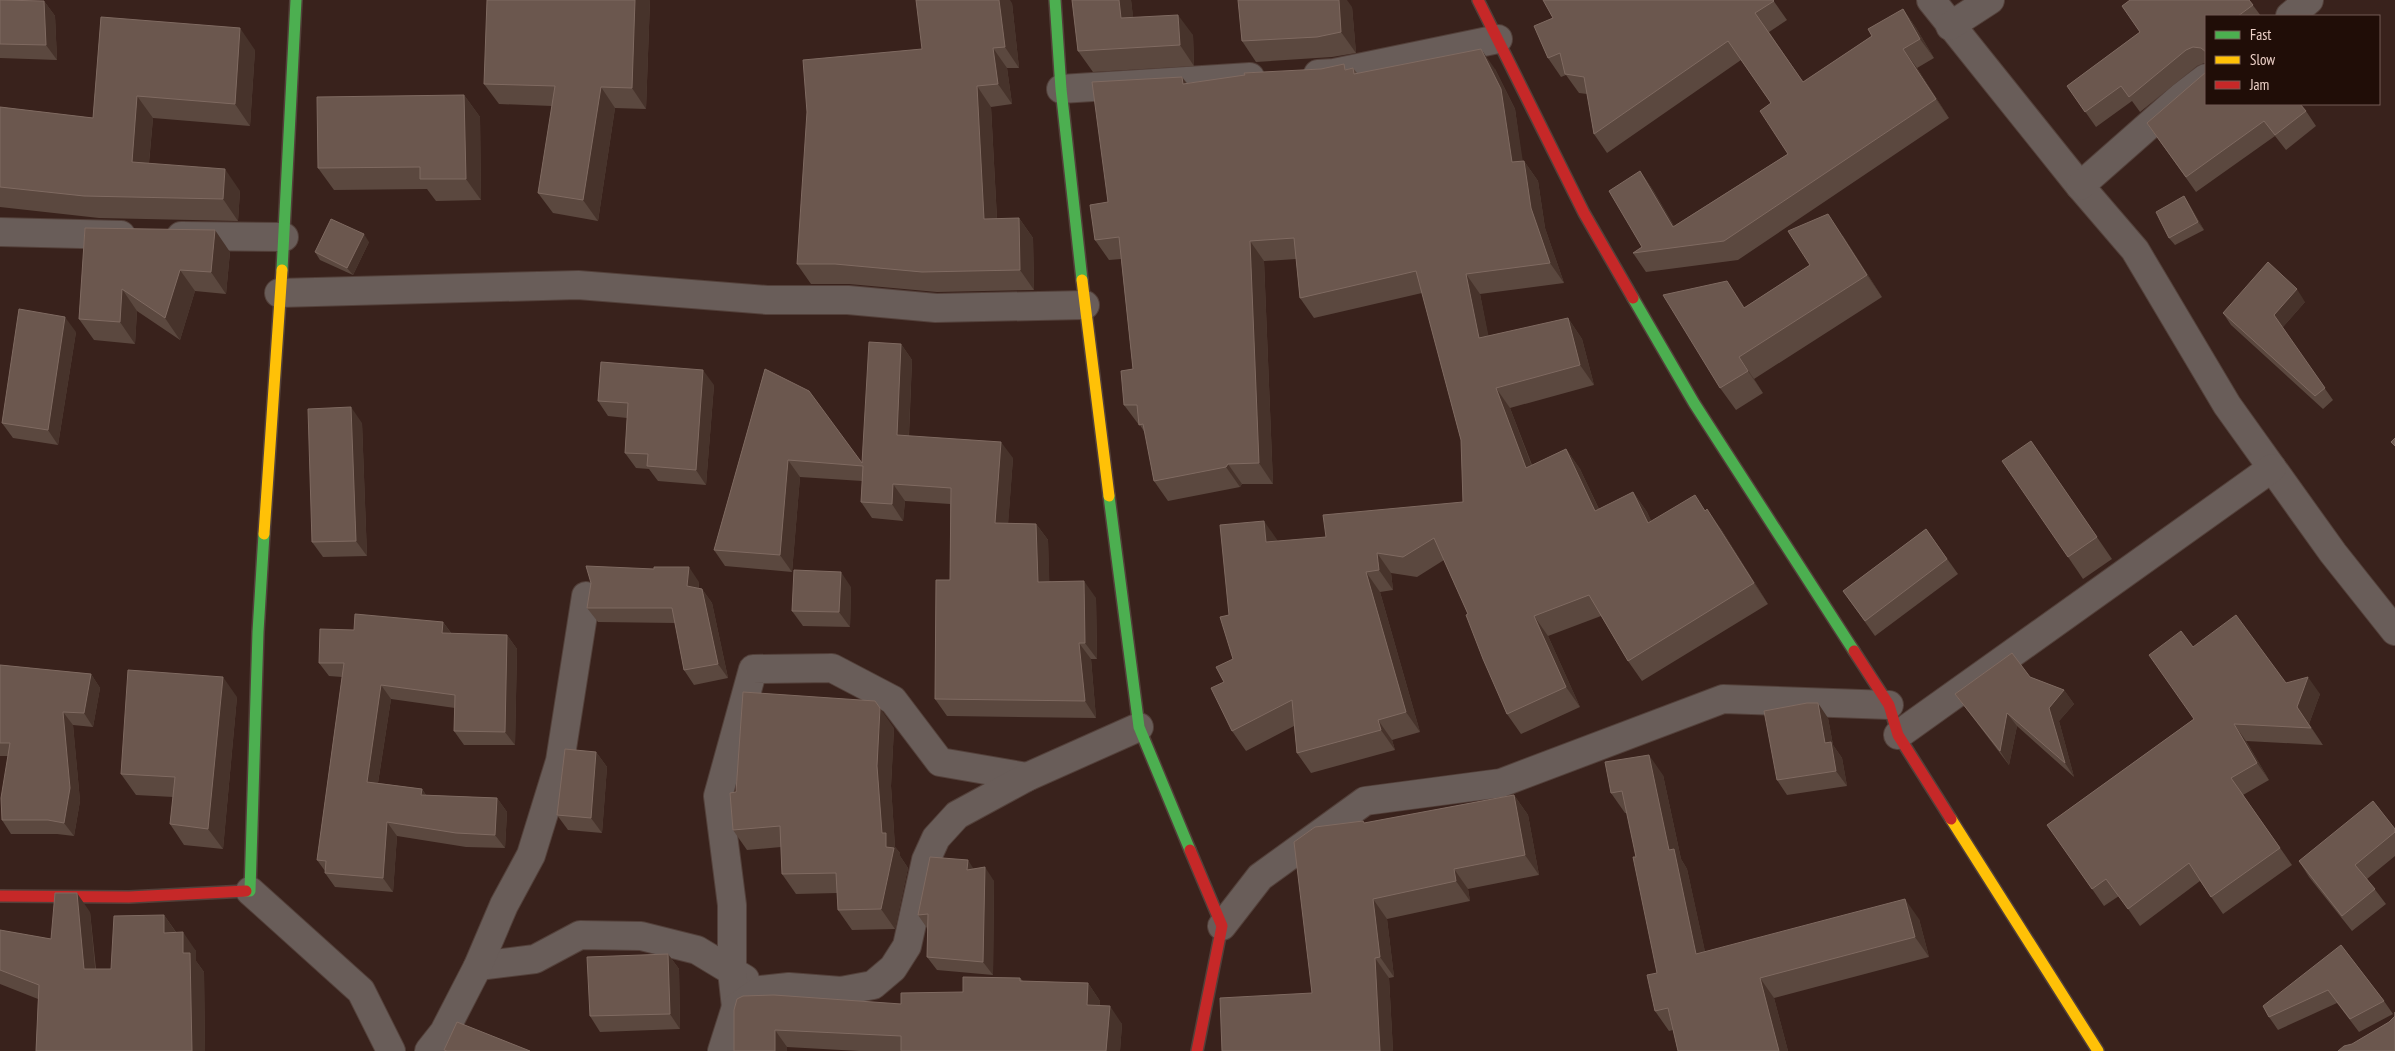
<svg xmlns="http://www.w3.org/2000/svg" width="2395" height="1051" font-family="'PT Sans Narrow',sans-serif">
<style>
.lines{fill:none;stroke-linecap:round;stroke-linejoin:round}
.street-casing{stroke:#53403a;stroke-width:30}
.fast-casing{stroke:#53403a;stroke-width:14}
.slow-casing{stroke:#53403a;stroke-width:14}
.jam-casing{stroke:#53403a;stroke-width:14}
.street{stroke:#695d59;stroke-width:28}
.fast{stroke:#4caf50;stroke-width:11}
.slow{stroke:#ffc107;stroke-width:11}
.jam{stroke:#c62828;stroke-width:11}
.wall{fill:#5b483f}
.shaded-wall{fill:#47332b}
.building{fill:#6b574e;stroke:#7f6a61}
</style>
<rect width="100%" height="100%" fill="#39221c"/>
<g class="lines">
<defs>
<g id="street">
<polyline points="1931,0 2080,186 2135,250 2227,405 2333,553 2395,631"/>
<polyline points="2290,16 2309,0"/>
<polyline points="1950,26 1990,0"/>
<polyline points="1318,74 1334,73 1498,39"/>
<polyline points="1061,89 1250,77"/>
<polyline points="2080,186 2181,97 2206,78"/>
<polyline points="0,232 121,235"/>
<polyline points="181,236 284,237"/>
<polyline points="279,293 578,285 767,300 848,300 936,308 1085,305"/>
<polyline points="1898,735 2272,468"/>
<polyline points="250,891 361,991 391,1051"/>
<polyline points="1222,926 1260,877 1365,801 1501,783 1723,699 1889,705"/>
<polyline points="478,966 535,959 580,935 641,936 697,950 745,979"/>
<polyline points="736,1007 732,971 732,905 718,796 753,669 832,668 893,700 940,762 1027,777"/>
<polyline points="429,1051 444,1032 478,966 504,905 531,855 560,761 586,596"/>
<polyline points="722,1051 736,1007 761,990 789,987 841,991 873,985 893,968 907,946 926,860 936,838 957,815 1027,777 1139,727"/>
</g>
<g id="fast">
<polyline points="1055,0 1061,89 1082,280"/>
<polyline points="282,270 296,0"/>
<polyline points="1633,298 1694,403 1854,651"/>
<polyline points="1109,496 1139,727 1190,850"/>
<polyline points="246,891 250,891 258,632 264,534"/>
</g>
<g id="slow">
<polyline points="1082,280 1109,496"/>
<polyline points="264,534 282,270"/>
<polyline points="1951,819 2098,1051"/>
</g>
<g id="jam">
<polyline points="1478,0 1584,213 1633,298"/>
<polyline points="1854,651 1889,705 1898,735 1951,819"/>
<polyline points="1190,850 1222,926 1197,1051"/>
<polyline points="0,896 129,897 246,891"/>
</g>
</defs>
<use href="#street" class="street-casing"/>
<use href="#fast" class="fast-casing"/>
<use href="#slow" class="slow-casing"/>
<use href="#jam" class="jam-casing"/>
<use href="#street" class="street"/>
<use href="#fast" class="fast"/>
<use href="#slow" class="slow"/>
<use href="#jam" class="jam"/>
</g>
<g class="wall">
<polygon points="0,0 44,1 55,16 57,60 0,58"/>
<polygon points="650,0 646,109 615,108 598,221 553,213 538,193 552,106 499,104 484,84"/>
<polygon points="1072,0 1131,0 1133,18 1193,35 1194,66 1093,72 1078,51"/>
<polygon points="1773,0 1787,20 1769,32 1803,82 1872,36 1903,9 1916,28 1934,58 1917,68 1949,118 1738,260 1646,272 1633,253 1642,247 1640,171 1653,190 1674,226 1788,154 1771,103 1741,60 1607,153 1594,134 1587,94 1579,93 1566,75 1561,77 1548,58 1534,26"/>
<polygon points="2130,0 2249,0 2261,16 2206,16 2206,63 2204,63 2197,66 2140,112 2132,101 2096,127 2067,86 2140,32 2122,6"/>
<polygon points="1012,3 1019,68 1007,68 1012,104 991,107 997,219 1019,218 1033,238 1034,290 937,292 849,284 811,284 797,264 922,49"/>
<polygon points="1352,7 1356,53 1332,57 1256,62 1242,41"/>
<polygon points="101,17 255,50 250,126 153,118 149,163 240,191 238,221 99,218 0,207 0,107 93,118"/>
<polygon points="1353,68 1357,73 1495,69 1515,109 1522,161 1524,161 1538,181 1545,228 1564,283 1480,294 1488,336 1568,318 1582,339 1594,385 1510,408 1532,465 1566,449 1580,469 1599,509 1633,492 1647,512 1651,521 1706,510 1721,529 1768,604 1642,681 1628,661 1601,616 1548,636 1580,707 1521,734 1507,714 1468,614 1444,560 1417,577 1391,573 1393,590 1380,592 1420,732 1392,740 1395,750 1311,773 1297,753 1294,726 1246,751 1232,731 1224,682 1233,659 1229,615 1278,541 1326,537 1463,502 1461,440 1422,293 1314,318 1300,298 1296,259 1264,261 1273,484 1242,484 1240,487 1168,501 1154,481 1145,433 1140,425 1139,425 1124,405 1133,369 1121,259 1109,260 1095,240 1108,202 1182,77 1187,83 1321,69 1348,69"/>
<polygon points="464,95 480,117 481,200 436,201 427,189 334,190 318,168"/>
<polygon points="2306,111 2316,126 2286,150 2275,136 2196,192 2147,123"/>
<polygon points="2184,196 2189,204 2204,230 2175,245 2169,238"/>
<polygon points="85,228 230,252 226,294 195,291 180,340 137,311 135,344 94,340 79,319"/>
<polygon points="1843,236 1882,297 1754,379 1763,393 1736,410 1720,388 1745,307 1810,265"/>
<polygon points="369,242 353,275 320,260 315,252"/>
<polygon points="2305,302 2282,328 2333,400 2323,409 2231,325 2223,313"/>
<polygon points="76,332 58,445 13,438 2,423"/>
<polygon points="901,344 912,360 909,436 1013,458 1008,523 1036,524 1048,540 1049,581 1096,598 1097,659 1091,659 1096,718 947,716 935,699 950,580 950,504 905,501 903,521 872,518 861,502 862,481 800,477 792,572 725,566 714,550 765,369 862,463"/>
<polygon points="714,385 706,485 658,481 649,469 636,468 625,453 627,418 608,416 598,401"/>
<polygon points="362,423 367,556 323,557 312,542"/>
<polygon points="2031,441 2112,559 2083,579 2068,557"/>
<polygon points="1926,529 1958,574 1875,636 1843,591"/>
<polygon points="699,582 699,588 702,589 712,603 728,678 694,685 684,670 675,623 598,622 587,608"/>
<polygon points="851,587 850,627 803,626 792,611"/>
<polygon points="443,622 452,634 507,635 517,649 515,745 464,745 454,731 455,708 391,699 378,783 422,789 426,795 497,798 507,812 505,848 466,847 397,836 393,892 335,887 325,873 325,871 317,860 342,677 329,676 319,663 354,630"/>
<polygon points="2193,647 2286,683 2320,694 2309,724 2323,745 2246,741 2269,780 2243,795 2292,865 2223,914 2200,881 2140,926 2119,896 2104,906 2047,825 2194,719"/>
<polygon points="0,665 91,674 100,688 93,727 73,725 80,801 74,836 57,834 11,834 2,820 8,756 0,756"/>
<polygon points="2030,677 2064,690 2074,704 2059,721 2074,777 2017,726 2009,765 1955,694"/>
<polygon points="237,697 223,849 184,845 170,824 173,797 136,795 121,774"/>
<polygon points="1828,718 1833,745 1842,758 1847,786 1787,795 1777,780"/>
<polygon points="894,728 891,786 895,847 900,853 900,856 908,868 895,929 852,930 838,910 837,893 796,894 782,874 781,847 747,850 733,830 736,792"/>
<polygon points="596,752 607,767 602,833 568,830 557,815"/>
<polygon points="1663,775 1681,859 1687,869 1705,952 1919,919 1929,957 1774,998 1788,1051 1678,1051 1673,1030 1669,1031 1655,1011 1657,973 1636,857 1627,813 1625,813 1611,793"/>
<polygon points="1514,795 1528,815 1539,875 1468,889 1470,901 1387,919 1394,977 1389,978 1393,1051 1222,1051 1312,993 1365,823"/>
<polygon points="2395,829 2395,856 2367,879 2386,904 2352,931 2309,877 2299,861"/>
<polygon points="974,869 994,881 993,975 937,970 927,957 927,928 918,915"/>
<polygon points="90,912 96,969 111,969 164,915 176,932 196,951 196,961 204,972 205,1051 36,1051 38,999 0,984 0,930 51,939"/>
<polygon points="2341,945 2384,1001 2393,1014 2359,1032 2337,1003 2278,1030 2269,1017"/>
<polygon points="668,954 679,969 680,1029 600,1032 590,1016"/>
<polygon points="1020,978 1023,981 1088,983 1100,1001 1100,1005 1122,1024 1120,1051 859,1051 787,1047 787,1051 734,1051 734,1010 901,1004 963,992"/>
</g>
<g class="shaded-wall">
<polygon points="635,0 650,0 646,109 632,88"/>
<polygon points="999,0 1010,0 1012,3 1019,68 1005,47"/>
<polygon points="1119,0 1131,0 1136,39 1121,18"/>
<polygon points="1339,0 1347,0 1352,7 1356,53 1341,32"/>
<polygon points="44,1 55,16 57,60 46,45"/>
<polygon points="1903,9 1916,28 1934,58 1920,39"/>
<polygon points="1178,15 1193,35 1194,66 1180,45"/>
<polygon points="240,28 255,50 250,126 235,104"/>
<polygon points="993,48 1007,68 1012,104 998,84"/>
<polygon points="1481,49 1495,69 1515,109 1526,182 1512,162"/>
<polygon points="1903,49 1917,68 1949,118 1936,99"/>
<polygon points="1182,77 1196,97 1183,84"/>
<polygon points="977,86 991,107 998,239 984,219"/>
<polygon points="601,87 615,108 598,221 583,200"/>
<polygon points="464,95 480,117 481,200 466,179"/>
<polygon points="137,96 153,118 147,183 132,162"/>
<polygon points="1524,161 1538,181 1545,228 1564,283 1550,263 1531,208"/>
<polygon points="225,169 240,191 238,221 223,199"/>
<polygon points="1640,171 1653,190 1686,246 1673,227"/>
<polygon points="2184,196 2189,204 2204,230 2198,222"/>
<polygon points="1828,214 1843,236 1882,297 1867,275"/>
<polygon points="1019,218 1033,238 1034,290 1020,270"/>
<polygon points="215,230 230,252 226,294 211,272"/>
<polygon points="364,234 369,242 353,275 347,268"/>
<polygon points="1250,241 1264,261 1273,484 1259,463"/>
<polygon points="180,270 195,291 180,340 165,318"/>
<polygon points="1466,274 1480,294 1493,358 1479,338"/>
<polygon points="1727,281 1742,303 1759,330 1744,308"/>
<polygon points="122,289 137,311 135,344 120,322"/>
<polygon points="2297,289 2305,302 2282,328 2274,315"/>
<polygon points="65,317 76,332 58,445 48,430"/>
<polygon points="1568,318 1582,339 1594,385 1580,365"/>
<polygon points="901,344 912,360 908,452 897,435"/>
<polygon points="1739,357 1754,379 1763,393 1748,371"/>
<polygon points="703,370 714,385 706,485 696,470"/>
<polygon points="1496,388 1510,408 1540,488 1526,468"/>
<polygon points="351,407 362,423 367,556 356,541"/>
<polygon points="1001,442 1013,458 1007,540 995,523"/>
<polygon points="1566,449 1580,469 1609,531 1595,511"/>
<polygon points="788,460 800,477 792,572 780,555"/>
<polygon points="1228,464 1242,484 1240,487 1226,467"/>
<polygon points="893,484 905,501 903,521 892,504"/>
<polygon points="1633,492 1647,512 1662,543 1648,523"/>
<polygon points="1707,509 1721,529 1768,604 1754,583"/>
<polygon points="1264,521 1278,541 1266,542"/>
<polygon points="1036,524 1048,540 1050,598 1038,582"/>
<polygon points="1377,553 1391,573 1393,590 1379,570"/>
<polygon points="689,567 699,582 698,601 687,586"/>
<polygon points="841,572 851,587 850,627 839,612"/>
<polygon points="1366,572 1380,592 1420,732 1406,712"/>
<polygon points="1084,581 1096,598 1097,659 1085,643"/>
<polygon points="702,589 712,603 728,678 718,664"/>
<polygon points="1534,616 1548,636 1580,707 1566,687"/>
<polygon points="443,622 453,636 442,633"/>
<polygon points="507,635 517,649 515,745 505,732"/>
<polygon points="1079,643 1091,659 1096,718 1085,701"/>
<polygon points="91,674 100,688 93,727 84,713"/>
<polygon points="223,677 237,697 223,849 208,829"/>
<polygon points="2308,677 2320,694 2309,724 2323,745 2297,707"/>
<polygon points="381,685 391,699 376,795 367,782"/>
<polygon points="2064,690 2074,704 2059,721 2074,777 2065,763 2049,708"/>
<polygon points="1818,703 1828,718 1833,745 1842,758 1847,786 1836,771 1825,743"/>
<polygon points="880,708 894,728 891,786 895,847 900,853 900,856 908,868 895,929 881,909 886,847 882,833 877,766"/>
<polygon points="63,712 73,725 80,801 74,836 64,823"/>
<polygon points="2007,713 2017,726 2009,765 2000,751"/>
<polygon points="1378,720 1392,740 1395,750 1381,730"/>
<polygon points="2234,724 2246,741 2269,780 2257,763"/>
<polygon points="596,752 607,767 602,833 591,818"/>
<polygon points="1649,755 1663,775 1681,859 1687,869 1710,974 1696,954 1669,850"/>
<polygon points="422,789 431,803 421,795"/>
<polygon points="1514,795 1528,815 1539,875 1525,855"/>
<polygon points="497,798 507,812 505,848 495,835"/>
<polygon points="387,822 397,836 393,892 383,878"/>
<polygon points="968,860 977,874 967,870"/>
<polygon points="985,867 994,881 993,975 983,962"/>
<polygon points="1454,869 1468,889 1470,901 1456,881"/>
<polygon points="77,893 90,912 97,989 84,969"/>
<polygon points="1373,899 1387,919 1394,977 1380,957"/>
<polygon points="1905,899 1919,919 1929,957 1915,937"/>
<polygon points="164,915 177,934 164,933"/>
<polygon points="183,932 196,951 196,961 204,972 205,1051 192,1051 183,953"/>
<polygon points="668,954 679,969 680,1029 670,1014"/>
<polygon points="1375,958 1389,978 1393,1051 1380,1051"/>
<polygon points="1760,978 1774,998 1788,1051 1779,1051"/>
<polygon points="1088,983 1100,1001 1099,1022 1087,1005"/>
<polygon points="1110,1006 1122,1024 1120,1051 1106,1051"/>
<polygon points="775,1030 787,1047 787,1051 775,1051"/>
</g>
<g class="building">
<polygon points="0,0 44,1 46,45 0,44"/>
<polygon points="487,0 635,0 632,88 601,87 583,200 538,193 555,86 484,84"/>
<polygon points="916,0 999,0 1005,47 993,48 998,84 977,86 984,219 1019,218 1020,270 922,272 835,264 797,264 807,112 803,60 922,49"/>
<polygon points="1072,0 1119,0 1121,18 1178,15 1180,45 1078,51"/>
<polygon points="1238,0 1339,0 1341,32 1317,37 1242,41"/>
<polygon points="1543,0 1773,0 1774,1 1755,13 1803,82 1872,36 1868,29 1903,9 1920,39 1903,49 1936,99 1724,241 1633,253 1642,247 1609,191 1640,171 1673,227 1788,154 1760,111 1771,103 1728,41 1594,134 1584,77 1565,74 1560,53 1548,58 1534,26 1553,18"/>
<polygon points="2130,0 2249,0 2253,5 2238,16 2206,16 2206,52 2201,48 2193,47 2186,50 2129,97 2121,86 2085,112 2067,86 2140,32 2122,6"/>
<polygon points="101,17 240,28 235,104 137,96 132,162 225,169 223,199 84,196 0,187 0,107 93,118"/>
<polygon points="1481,49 1501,89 1512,162 1524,161 1531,208 1550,263 1466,274 1479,338 1568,318 1580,365 1496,388 1526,468 1566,449 1595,511 1633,492 1648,523 1695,495 1705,511 1707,509 1754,583 1628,661 1589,595 1534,616 1566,687 1507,714 1483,659 1466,615 1468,614 1434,538 1403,557 1377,553 1379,570 1366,572 1406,712 1378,720 1381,730 1297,753 1292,700 1232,731 1211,688 1224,682 1216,667 1233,659 1220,617 1229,615 1220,525 1264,521 1266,542 1326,537 1323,515 1463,502 1461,440 1416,271 1300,298 1294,238 1250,241 1259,463 1228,464 1226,467 1154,481 1143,424 1139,425 1137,405 1124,405 1121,371 1133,369 1119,237 1095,240 1090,205 1108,202 1092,82 1182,77 1183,84 1245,75 1244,73 1321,69 1344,64 1345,70 1353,68 1354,74"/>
<polygon points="2206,72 2206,104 2300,104 2306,111 2275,135 2264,121 2186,177 2147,123"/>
<polygon points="464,95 466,179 420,179 420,167 318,168 317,97"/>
<polygon points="2184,196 2198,222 2169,238 2156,212"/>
<polygon points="1828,214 1867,275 1739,357 1748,371 1720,388 1663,295 1727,281 1744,308 1810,265 1788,231"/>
<polygon points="331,219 364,234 347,268 315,252"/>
<polygon points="85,228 215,230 211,272 180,270 165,318 122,289 120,322 79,319"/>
<polygon points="2268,262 2297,289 2274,315 2325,388 2315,396 2223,313"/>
<polygon points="19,309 65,317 48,430 2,423"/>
<polygon points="869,342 901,344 897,435 1001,442 995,523 1036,524 1038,582 1084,581 1085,643 1079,643 1085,701 935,699 936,580 950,580 951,488 893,484 892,504 861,502 863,466 788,460 780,555 714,550 765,369 809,391 862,463"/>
<polygon points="601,362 703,370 696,470 647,466 648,454 625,453 628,403 598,401"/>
<polygon points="351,407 356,541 312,542 308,409"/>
<polygon points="2395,438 2395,446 2391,442"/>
<polygon points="2031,441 2097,537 2068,557 2002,461"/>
<polygon points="1926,529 1947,559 1865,621 1843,591"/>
<polygon points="586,566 654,569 654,567 689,567 687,586 702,589 718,664 684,670 672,608 587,608 591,583"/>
<polygon points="794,570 841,572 839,612 792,611"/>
<polygon points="355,614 443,622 442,633 507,635 505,732 454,731 455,695 381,685 367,782 422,789 421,795 497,798 495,835 456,833 387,822 383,878 325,873 326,861 317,860 344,663 319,663 320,629 354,630"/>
<polygon points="2236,615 2286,683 2308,677 2297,707 2311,728 2234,724 2257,763 2231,778 2280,848 2211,897 2189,863 2128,909 2106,879 2092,889 2047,825 2194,719 2149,655 2181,631 2193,647"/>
<polygon points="2012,653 2030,677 2064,690 2049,708 2065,763 2007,713 2000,751 1955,694"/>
<polygon points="0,665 91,674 84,713 63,712 70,788 64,823 48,820 2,820 1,798 10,743 0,743"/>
<polygon points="128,670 223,677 208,829 170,824 175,777 121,774"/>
<polygon points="743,692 875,701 880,708 877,766 882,833 886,833 886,847 894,848 881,909 838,910 836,873 782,874 780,826 733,830 730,793 736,792"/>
<polygon points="1807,703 1818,703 1825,743 1831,742 1836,771 1777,780 1764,711"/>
<polygon points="565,749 596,752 591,818 557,815"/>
<polygon points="1649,755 1669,850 1674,849 1696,954 1905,899 1915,937 1760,978 1779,1051 1678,1051 1668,1008 1655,1011 1647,975 1657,973 1633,857 1636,857 1622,791 1611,793 1605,762"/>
<polygon points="1514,795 1525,855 1454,869 1456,881 1373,899 1380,957 1375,958 1380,1051 1222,1051 1220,998 1312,993 1294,842 1315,827 1363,821 1364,823"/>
<polygon points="2373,801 2395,829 2395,832 2355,865 2375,889 2342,916 2299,861"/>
<polygon points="930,857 968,860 967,870 985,867 983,962 927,957 928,914 918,915"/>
<polygon points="55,893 77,893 84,969 111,969 114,916 164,915 164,933 183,932 183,953 190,953 192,1051 36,1051 39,985 0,970 0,930 51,939"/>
<polygon points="2341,945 2384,1001 2350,1019 2328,990 2269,1017 2263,1006"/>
<polygon points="668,954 670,1014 590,1016 587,957"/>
<polygon points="963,977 1020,978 1020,981 1088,983 1087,1005 1110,1006 1106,1051 901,1051 901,1036 775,1030 775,1051 734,1051 734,1010 737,999 743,996 774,995 901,1004 901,993 963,992"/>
<polygon points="2395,1012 2395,1051 2338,1051 2344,1046 2352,1044 2389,1022 2395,1016"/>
<polygon points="457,1022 530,1051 447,1051 444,1050"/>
</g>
<rect x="2205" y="15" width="175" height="90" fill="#200d07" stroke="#725b54"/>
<rect x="2215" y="31" width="25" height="8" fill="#4caf50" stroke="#725b54"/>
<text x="2250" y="40" font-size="15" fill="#edd0c7">Fast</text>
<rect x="2215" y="56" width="25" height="8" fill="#ffc107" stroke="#725b54"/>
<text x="2250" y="65" font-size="15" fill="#edd0c7">Slow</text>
<rect x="2215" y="81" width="25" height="8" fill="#c62828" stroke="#725b54"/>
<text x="2250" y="90" font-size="15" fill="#edd0c7">Jam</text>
</svg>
